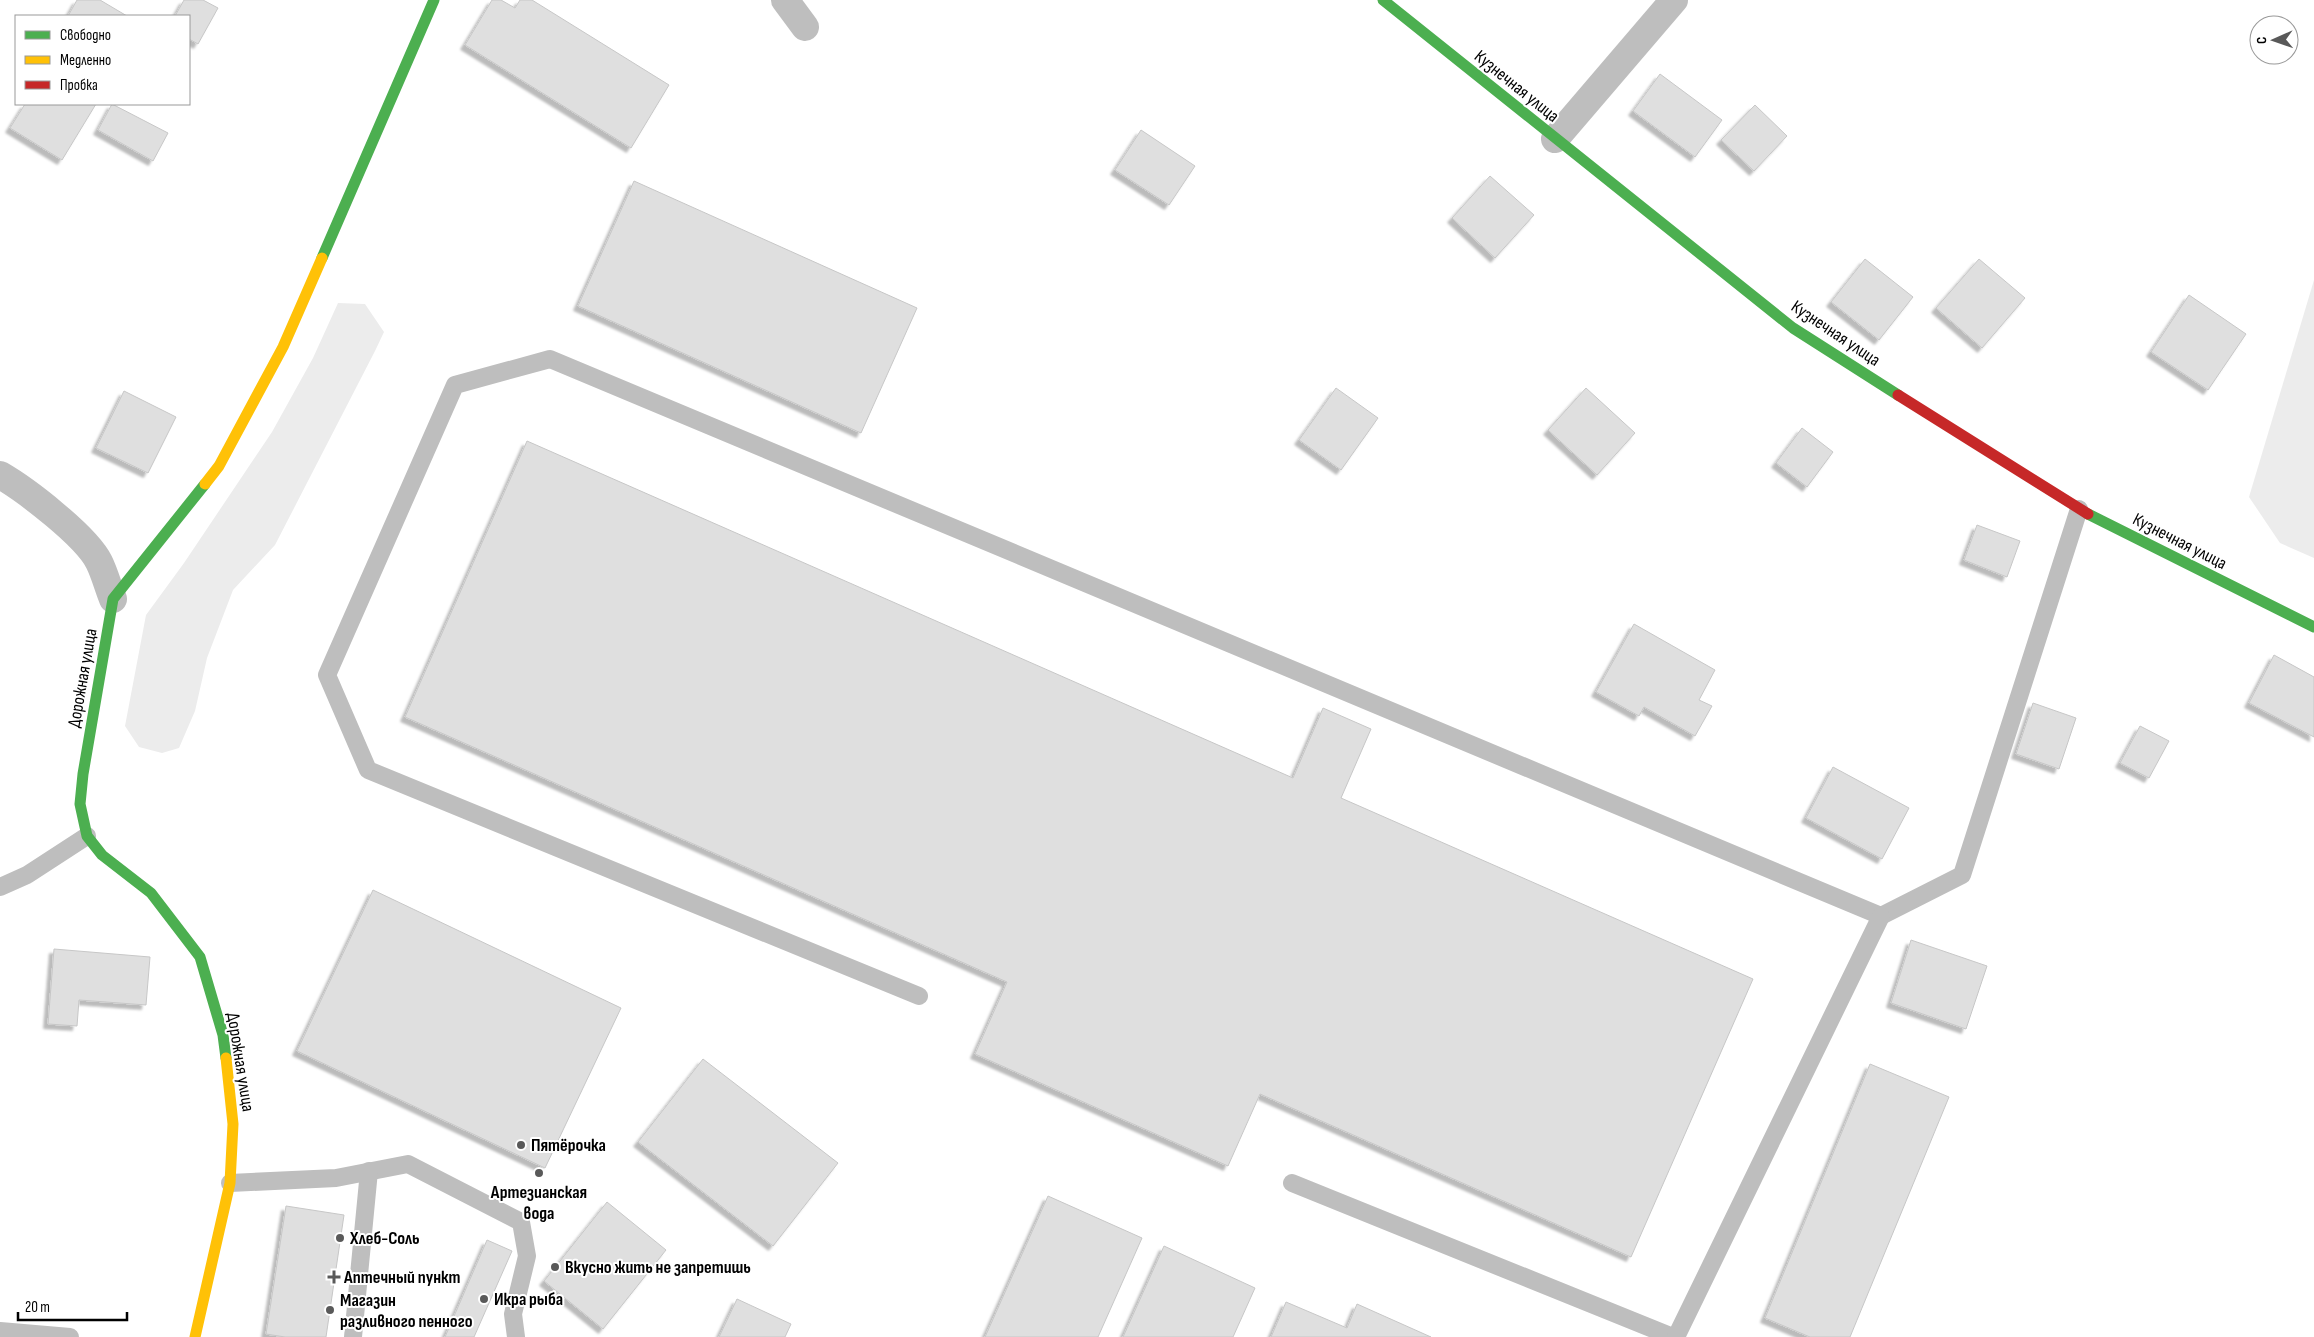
<svg xmlns="http://www.w3.org/2000/svg" width="2314" height="1337" font-family="'Sofia Sans Condensed',sans-serif">
<style>
.green{fill:#ececec}
.building{fill:#dfdfdf;stroke:#c7c7c7;filter:url(#shadow)}
.lines{fill:none;stroke-linecap:round;stroke-linejoin:round}
.lane{stroke:#bebebe;stroke-width:18}
.street{stroke:#bebebe;stroke-width:28}
.fast{stroke:#4caf50;stroke-width:11}
.slow{stroke:#ffc107;stroke-width:11}
.jam{stroke:#c62828;stroke-width:11}
.poi-dot{fill:#595959;stroke:#fff;stroke-width:2}
.labels{text-anchor:middle;stroke-width:4;stroke-linejoin:round;paint-order:stroke}
.street-label{font-size:18px;fill:#000;stroke:#fff}
.poi-label{font-size:18px;font-weight:bold;fill:#000;stroke:#fff;text-anchor:start}
</style>
<defs>
<filter id="shadow"><feDropShadow dx="-4.5" dy="4.5" stdDeviation="1" flood-color="#0004"/></filter>
</defs>
<rect width="100%" height="100%" fill="#fff"/>
<g class="green">
<polygon points="2314,280 2314,558 2280,543 2249,497"/>
<polygon points="338,303 365,304 384,332 375,351 275,545 233,590 207,658 195,711 179,748 162,753 139,747 125,726 146,615 184,563 272,432 313,358"/>
</g>
<g class="building">
<polygon points="77,0 100,0 127,16 68,16"/>
<polygon points="184,0 203,0 218,8 198,44 189,39 189,16 175,16"/>
<polygon points="492,0 501,0 515,8 520,0 532,0 669,85 631,148 465,45"/>
<polygon points="1660,74 1722,120 1695,157 1633,111"/>
<polygon points="25,104 96,104 62,160 10,128"/>
<polygon points="112,104 168,133 153,161 98,130"/>
<polygon points="1755,105 1787,136 1754,171 1721,140"/>
<polygon points="1141,130 1195,166 1169,205 1115,170"/>
<polygon points="1490,176 1534,215 1495,258 1452,218"/>
<polygon points="634,181 917,308 861,433 578,306"/>
<polygon points="1865,259 1913,297 1879,340 1831,302"/>
<polygon points="1979,259 2025,298 1982,348 1936,308"/>
<polygon points="2189,295 2246,334 2208,390 2151,352"/>
<polygon points="1336,388 1378,418 1341,470 1299,440"/>
<polygon points="1586,388 1635,433 1597,475 1548,430"/>
<polygon points="124,391 176,417 148,473 96,448"/>
<polygon points="1802,428 1833,452 1807,487 1776,463"/>
<polygon points="527,441 1293,778 1323,708 1371,729 1341,798 1753,979 1631,1257 1260,1094 1228,1166 975,1054 1007,982 405,717"/>
<polygon points="1977,525 2020,541 2007,577 1964,560"/>
<polygon points="1634,624 1715,670 1699,700 1712,706 1695,736 1644,707 1639,716 1596,692"/>
<polygon points="2274,655 2314,677 2314,737 2249,703"/>
<polygon points="2033,703 2076,718 2059,769 2016,754"/>
<polygon points="2140,726 2169,741 2149,778 2120,763"/>
<polygon points="1833,767 1909,808 1882,859 1806,818"/>
<polygon points="373,890 621,1008 545,1168 297,1051"/>
<polygon points="1911,940 1987,966 1966,1029 1891,1003"/>
<polygon points="54,949 150,957 146,1005 79,1000 77,1026 48,1024"/>
<polygon points="703,1059 838,1163 773,1246 638,1142"/>
<polygon points="1870,1064 1949,1097 1850,1337 1810,1337 1765,1318"/>
<polygon points="1048,1196 1142,1238 1098,1337 985,1337"/>
<polygon points="607,1202 666,1250 603,1329 544,1281"/>
<polygon points="286,1206 344,1215 326,1337 285,1337 266,1334"/>
<polygon points="487,1240 512,1251 474,1337 445,1337"/>
<polygon points="1164,1246 1255,1288 1233,1337 1123,1337"/>
<polygon points="737,1299 791,1324 785,1337 719,1337"/>
<polygon points="1286,1302 1347,1328 1357,1304 1431,1337 1271,1337"/>
</g>
<g class="lines">
<g class="lane">
<polyline points="0,887 27,875 87,836"/>
<polyline points="919,996 368,770 327,675 455,385 550,359 1881,916 1962,875 2079,509"/>
<polyline points="230,1183 336,1178 408,1164 521,1222 527,1256 513,1314 516,1337"/>
<polyline points="1292,1183 1673,1337"/>
<polyline points="0,1331 70,1337"/>
<polyline points="353,1337 369,1171"/>
<polyline points="1676,1337 1881,916"/>
</g>
<g class="street">
<polyline points="785,0 805,27"/>
<polyline points="1555,139 1674,0"/>
<path d="M0 475C26 490 86 536 99 562 105 574 108 587 113 599"/>
</g>
<g class="fast">
<polyline points="1383,0 1793,328 1898,395"/>
<polyline points="322,258 434,0"/>
<polyline points="205,484 113,599 83,774 80,804 87,836 102,855 151,893 200,957 223,1035 226,1058"/>
<polyline points="2088,514 2314,627"/>
</g>
<g class="slow">
<polyline points="205,484 219,466 283,347 322,258"/>
<polyline points="195,1337 230,1183 233,1124 226,1058"/>
</g>
<polyline class="jam" points="1898,395 2088,514"/>
</g>
<g class="poi-dot">
<circle cx="521" cy="1145" r="5"/>
<circle cx="539" cy="1173" r="5"/>
<circle cx="340" cy="1238" r="5"/>
<circle cx="555" cy="1267" r="5"/>
<path d="M331.5 1269.5h5v5h5v5h-5v5h-5v-5h-5v-5h5z"/>
<circle cx="484" cy="1299" r="5"/>
<circle cx="330" cy="1310" r="5"/>
</g>
<g class="labels">
<g class="street-label">
<text transform="translate(1517 86) rotate(39)" y="6">Кузнечная улица</text>
<text transform="translate(1836 333) rotate(34)" y="6">Кузнечная улица</text>
<text transform="translate(2180 541) rotate(27)" y="6">Кузнечная улица</text>
<text transform="translate(82 678) rotate(-80)" y="6">Дорожная улица</text>
<text transform="translate(241 1062) rotate(81)" y="6">Дорожная улица</text>
</g>
<g class="poi-label">
<text x="531" y="1151">Пятёрочка</text>
<text x="539" y="1198" text-anchor="middle">Артезианская<tspan x="539" dy="21">вода</tspan></text>
<text x="350" y="1244">Хлеб-Соль</text>
<text x="565" y="1273">Вкусно жить не запретишь</text>
<text x="344" y="1283">Аптечный пункт</text>
<text x="494" y="1305">Икра рыба</text>
<text x="340" y="1306">Магазин<tspan x="340" dy="21">разливного пенного</tspan></text>
</g>
</g>
<rect x="15" y="15" width="175" height="90" fill="#ffffff" stroke="#999999"/>
<rect x="25" y="31" width="25" height="8" fill="#4caf50" stroke="#999999"/>
<text x="60" y="40" font-size="15" fill="#000000">Свободно</text>
<rect x="25" y="56" width="25" height="8" fill="#ffc107" stroke="#999999"/>
<text x="60" y="65" font-size="15" fill="#000000">Медленно</text>
<rect x="25" y="81" width="25" height="8" fill="#c62828" stroke="#999999"/>
<text x="60" y="90" font-size="15" fill="#000000">Пробка</text>
<g transform="translate(2274 40) rotate(268)"><circle r="24" fill="#ffffff" stroke="#999999"/>
<path d="M0-4L9 19L0 12L-9 19Z" fill="#595959"/>
<text y="-8" font-size="14" font-weight="bold" text-anchor="middle" fill="#000000">С</text>
</g>
<path d="M18 1312v8h109v-8" fill="none" stroke="#000000" stroke-width="2.5"/>
<text x="25" y="1312" font-size="15" fill="#000000" stroke="#ffffff" stroke-width="4" paint-order="stroke">20 m</text>
</svg>
